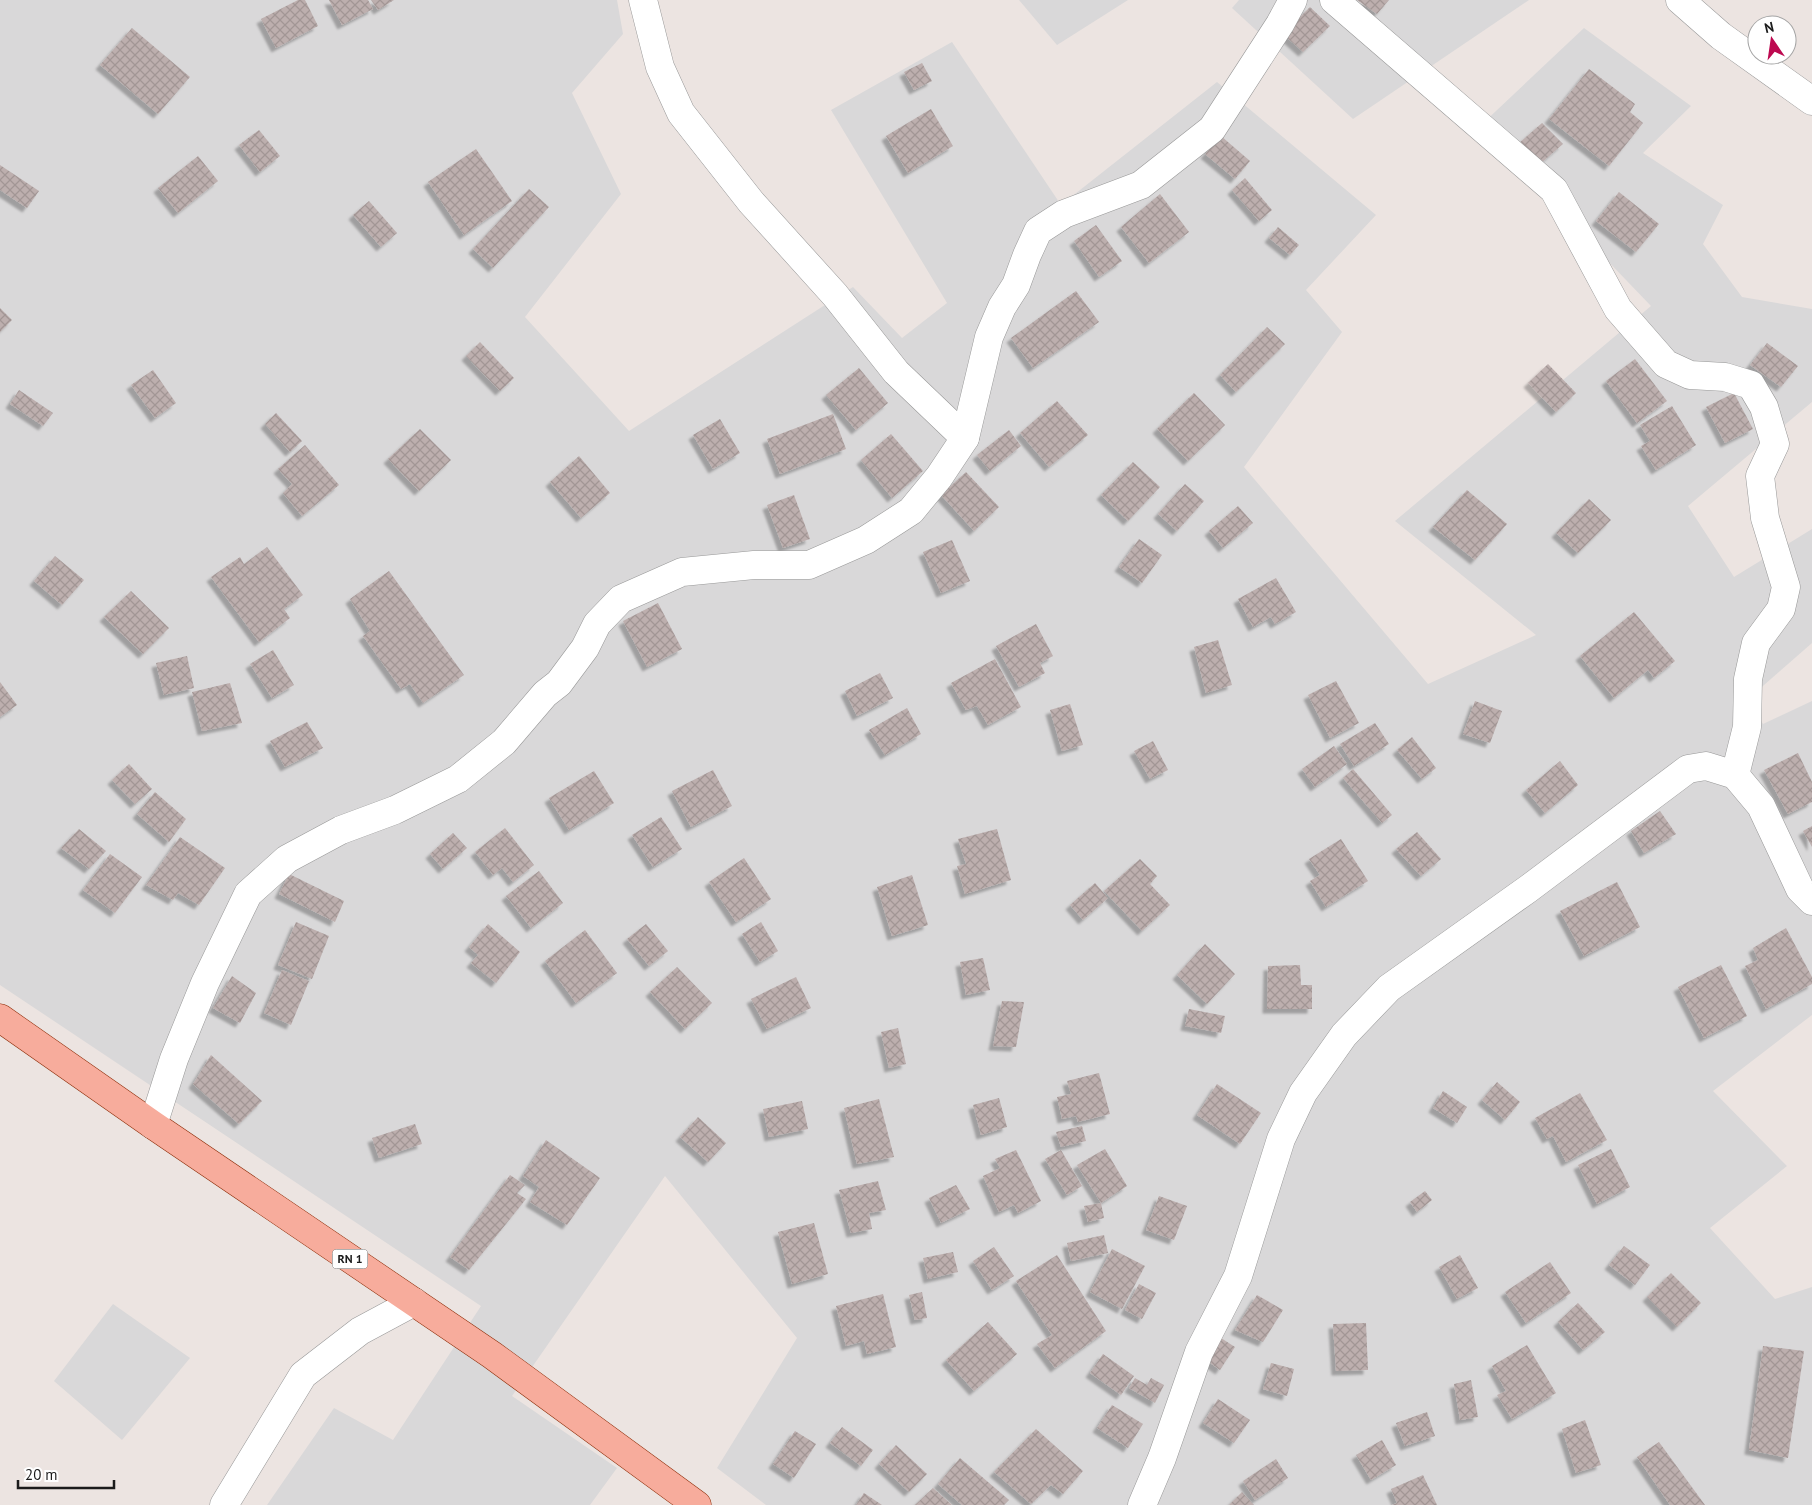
<svg xmlns="http://www.w3.org/2000/svg" width="1812" height="1505" font-family="'PT Sans',sans-serif">
<style>
.residential{fill:#d9d8d9}
.building{fill:url(#building-cross-hatch);filter:url(#shadow)}
.lines{fill:none;stroke-linecap:round;stroke-linejoin:round}
.minor-casing{stroke:#989898;stroke-width:29}
.major-casing{stroke:#8c2c07;stroke-width:29}
.minor{stroke:#fff;stroke-width:28}
.major{stroke:#f7ac9c;stroke-width:28}
.labels{text-anchor:middle;stroke-width:4.5;stroke-linejoin:round;paint-order:stroke}
.shield{fill:#fff;stroke:#5f5f5f;stroke-width:1}
.shield-label{font-size:12px;font-weight:bold;fill:#1b1b1b}
</style>
<defs>
<pattern id="building-cross-hatch" width="8" height="8" patternUnits="userSpaceOnUse" patternTransform="scale(1.25)"><rect width="8" height="8" fill="#bdafae"/><path d="M0 0l8 8M0 8l8-8" fill="none" stroke="#a29695"/></pattern>
<filter id="shadow"><feDropShadow dx="-4.5" dy="4.5" stdDeviation="1" flood-color="#0004"/></filter>
</defs>
<rect width="100%" height="100%" fill="#ece4e1"/>
<g class="residential">
<polygon points="0,0 617,0 623,34 572,93 621,194 525,317 629,431 853,287 902,338 947,303 831,110 952,42 1061,205 1217,82 1376,215 1306,290 1342,332 1244,467 1428,684 1536,635 1395,521 1651,306 1479,127 1584,28 1691,106 1643,153 1723,205 1703,244 1742,297 1812,309 1812,402 1688,506 1734,577 1812,529 1812,643 1748,699 1763,724 1812,701 1812,1015 1713,1091 1787,1166 1710,1228 1775,1299 1812,1287 1812,1505 766,1505 717,1468 797,1338 665,1176 512,1396 617,1468 590,1505 267,1505 334,1408 393,1440 481,1306 0,985"/>
<polygon points="1019,0 1128,0 1057,45"/>
<polygon points="1239,0 1529,0 1353,119 1232,8"/>
<polygon points="113,1304 190,1358 122,1440 54,1381"/>
</g>
<g class="building">
<polygon points="298,0 305,0 318,26 276,48 261,19"/>
<polygon points="329,0 368,0 373,9 342,25"/>
<polygon points="371,0 394,0 378,10"/>
<polygon points="1357,0 1389,0 1377,14"/>
<polygon points="1310,7 1330,26 1303,52 1283,34"/>
<polygon points="132,28 190,77 158,114 100,65"/>
<polygon points="922,63 932,81 914,90 904,72"/>
<polygon points="1589,69 1635,104 1630,112 1643,123 1609,166 1549,119"/>
<polygon points="931,109 953,146 908,173 886,136"/>
<polygon points="1542,123 1563,144 1540,164 1518,144"/>
<polygon points="259,130 280,156 260,172 239,145"/>
<polygon points="1221,136 1250,161 1235,179 1205,154"/>
<polygon points="476,149 512,201 464,235 428,182"/>
<polygon points="198,156 218,181 178,213 158,188"/>
<polygon points="0,165 39,191 27,208 0,190"/>
<polygon points="1245,178 1272,210 1259,221 1232,190"/>
<polygon points="529,189 549,207 493,268 473,249"/>
<polygon points="1619,192 1659,224 1636,252 1596,221"/>
<polygon points="1160,194 1189,232 1149,263 1121,227"/>
<polygon points="369,201 397,233 381,247 353,215"/>
<polygon points="1096,225 1122,261 1099,277 1074,241"/>
<polygon points="1278,227 1299,245 1290,255 1269,238"/>
<polygon points="1076,291 1099,322 1033,368 1011,338"/>
<polygon points="0,308 12,320 0,332"/>
<polygon points="1267,327 1285,344 1236,392 1220,375"/>
<polygon points="480,342 514,378 500,391 466,356"/>
<polygon points="1767,343 1798,366 1781,387 1750,365"/>
<polygon points="1635,359 1667,401 1637,423 1606,381"/>
<polygon points="1548,364 1576,393 1556,412 1528,383"/>
<polygon points="859,368 888,403 856,430 826,395"/>
<polygon points="153,370 176,403 155,418 131,385"/>
<polygon points="19,390 53,413 43,426 10,404"/>
<polygon points="1194,393 1225,425 1188,461 1157,429"/>
<polygon points="1734,393 1753,429 1725,443 1706,407"/>
<polygon points="1057,401 1088,435 1049,467 1020,433"/>
<polygon points="1672,406 1696,445 1656,470 1641,446 1650,441 1640,425"/>
<polygon points="276,413 302,441 290,452 265,424"/>
<polygon points="833,414 846,449 780,474 767,439"/>
<polygon points="720,419 740,453 713,469 693,435"/>
<polygon points="420,429 451,460 419,491 388,459"/>
<polygon points="1009,430 1021,446 990,471 977,455"/>
<polygon points="891,434 923,471 892,498 861,460"/>
<polygon points="305,445 339,485 302,516 283,493 292,484 278,469"/>
<polygon points="579,456 610,493 581,518 550,482"/>
<polygon points="1133,462 1160,487 1128,521 1101,495"/>
<polygon points="966,472 999,507 974,531 941,495"/>
<polygon points="1185,484 1204,501 1177,531 1158,514"/>
<polygon points="1467,490 1507,524 1475,560 1433,527"/>
<polygon points="794,495 810,539 783,548 767,505"/>
<polygon points="1589,499 1611,520 1578,553 1556,533"/>
<polygon points="1238,506 1253,523 1223,548 1209,531"/>
<polygon points="1139,539 1162,555 1142,583 1119,567"/>
<polygon points="952,540 970,581 941,593 923,552"/>
<polygon points="267,547 303,595 284,609 290,618 259,642 211,577 240,557 244,564"/>
<polygon points="55,556 84,580 62,605 34,581"/>
<polygon points="389,571 464,675 423,703 410,684 401,689 363,636 370,631 350,599"/>
<polygon points="1276,578 1296,612 1275,624 1271,617 1253,627 1238,599"/>
<polygon points="131,591 169,628 143,654 104,617"/>
<polygon points="658,603 682,649 647,667 623,621"/>
<polygon points="1634,612 1675,661 1654,678 1648,670 1614,698 1580,656"/>
<polygon points="1036,624 1053,656 1040,663 1045,673 1019,687 996,646"/>
<polygon points="1218,640 1232,685 1206,693 1194,647"/>
<polygon points="273,650 294,685 272,698 250,664"/>
<polygon points="187,656 194,688 164,695 156,663"/>
<polygon points="995,659 1021,707 988,725 977,706 966,710 951,683"/>
<polygon points="880,673 893,698 857,716 845,691"/>
<polygon points="1336,681 1359,723 1330,738 1308,695"/>
<polygon points="0,682 17,705 0,717"/>
<polygon points="230,683 242,723 202,731 192,692"/>
<polygon points="1475,701 1502,711 1490,743 1463,734"/>
<polygon points="1070,704 1083,745 1062,751 1050,710"/>
<polygon points="907,708 921,734 885,755 869,730"/>
<polygon points="307,722 323,748 285,767 270,741"/>
<polygon points="1375,723 1389,744 1354,766 1340,744"/>
<polygon points="1412,737 1436,768 1422,779 1397,750"/>
<polygon points="1153,741 1168,770 1150,779 1134,751"/>
<polygon points="1334,746 1347,764 1315,787 1302,769"/>
<polygon points="1798,753 1812,782 1812,802 1788,814 1764,770"/>
<polygon points="1560,761 1578,785 1545,813 1526,790"/>
<polygon points="129,764 152,789 135,804 112,780"/>
<polygon points="1353,769 1392,815 1382,823 1343,778"/>
<polygon points="713,770 732,806 691,827 672,791"/>
<polygon points="594,771 614,803 569,830 549,798"/>
<polygon points="155,792 186,819 169,842 137,814"/>
<polygon points="1660,811 1676,834 1644,853 1631,831"/>
<polygon points="661,817 682,849 653,867 632,835"/>
<polygon points="1812,826 1812,847 1803,831"/>
<polygon points="505,828 534,865 513,882 502,868 493,875 475,852"/>
<polygon points="79,829 106,851 89,869 61,848"/>
<polygon points="997,829 1011,880 965,894 957,866 966,864 958,839"/>
<polygon points="1417,832 1441,859 1421,876 1396,849"/>
<polygon points="453,833 467,848 443,869 430,854"/>
<polygon points="180,837 225,868 199,905 178,893 173,900 146,885"/>
<polygon points="1341,839 1368,881 1326,907 1310,881 1320,875 1309,859"/>
<polygon points="110,854 142,877 115,913 83,890"/>
<polygon points="744,858 771,899 736,922 709,882"/>
<polygon points="1140,859 1157,876 1150,884 1170,905 1142,931 1104,891"/>
<polygon points="539,871 563,903 531,928 506,896"/>
<polygon points="289,874 344,901 335,922 279,894"/>
<polygon points="912,875 928,925 892,936 877,887"/>
<polygon points="1617,882 1640,927 1584,956 1560,911"/>
<polygon points="1095,883 1108,898 1083,920 1070,905"/>
<polygon points="296,922 329,936 312,979 278,965"/>
<polygon points="761,922 778,951 760,962 742,934"/>
<polygon points="488,924 520,952 496,983 471,963 478,955 469,947"/>
<polygon points="646,924 668,951 649,966 627,939"/>
<polygon points="1786,928 1812,977 1812,984 1766,1009 1745,966 1758,960 1753,948"/>
<polygon points="585,930 617,973 576,1003 545,961"/>
<polygon points="1205,944 1235,974 1207,1004 1177,975"/>
<polygon points="983,958 990,990 966,995 960,962"/>
<polygon points="1300,965 1301,985 1312,985 1312,1009 1267,1009 1268,966"/>
<polygon points="1721,965 1747,1016 1704,1038 1678,987"/>
<polygon points="677,967 712,1003 685,1029 650,992"/>
<polygon points="282,970 309,981 291,1025 264,1013"/>
<polygon points="232,976 256,993 240,1023 213,1008"/>
<polygon points="796,977 811,1008 767,1029 751,999"/>
<polygon points="1002,1001 1024,1002 1016,1047 993,1046"/>
<polygon points="1189,1009 1225,1016 1221,1033 1185,1026"/>
<polygon points="898,1028 906,1064 889,1068 881,1032"/>
<polygon points="211,1055 262,1101 239,1124 193,1084"/>
<polygon points="1099,1073 1110,1114 1078,1122 1076,1116 1062,1119 1057,1097 1071,1094 1067,1081"/>
<polygon points="1497,1082 1520,1102 1505,1120 1482,1100"/>
<polygon points="1217,1084 1261,1113 1240,1144 1197,1115"/>
<polygon points="1443,1091 1467,1107 1457,1123 1433,1108"/>
<polygon points="1580,1093 1607,1140 1566,1162 1553,1136 1547,1139 1535,1118"/>
<polygon points="999,1098 1007,1127 981,1135 973,1105"/>
<polygon points="879,1099 894,1157 857,1164 844,1108"/>
<polygon points="802,1101 808,1129 769,1137 763,1109"/>
<polygon points="698,1117 726,1143 708,1162 680,1137"/>
<polygon points="415,1124 422,1144 379,1158 372,1138"/>
<polygon points="1082,1126 1086,1141 1061,1147 1056,1132"/>
<polygon points="546,1140 600,1178 567,1225 530,1202 539,1187 523,1176"/>
<polygon points="1105,1149 1127,1186 1101,1203 1077,1165"/>
<polygon points="1611,1149 1630,1187 1597,1204 1578,1165"/>
<polygon points="1016,1150 1041,1201 1018,1213 1014,1205 999,1212 983,1176 1000,1168 995,1159"/>
<polygon points="1061,1150 1082,1186 1067,1195 1045,1159"/>
<polygon points="510,1175 525,1185 517,1193 526,1199 469,1270 450,1257"/>
<polygon points="878,1181 886,1210 869,1213 872,1229 851,1233 839,1190"/>
<polygon points="956,1185 970,1209 941,1223 929,1198"/>
<polygon points="1425,1191 1432,1200 1417,1212 1410,1202"/>
<polygon points="1159,1196 1187,1206 1174,1240 1146,1230"/>
<polygon points="1101,1203 1104,1218 1088,1222 1084,1206"/>
<polygon points="814,1223 828,1274 792,1284 778,1232"/>
<polygon points="1104,1235 1108,1253 1071,1261 1067,1243"/>
<polygon points="1624,1246 1650,1265 1635,1285 1609,1265"/>
<polygon points="994,1247 1014,1276 992,1290 973,1261"/>
<polygon points="1112,1249 1145,1266 1122,1309 1090,1292"/>
<polygon points="953,1252 958,1272 928,1279 923,1258"/>
<polygon points="1057,1255 1106,1331 1055,1368 1037,1344 1052,1335 1016,1281"/>
<polygon points="1460,1255 1478,1288 1457,1299 1439,1267"/>
<polygon points="1550,1262 1571,1293 1526,1323 1505,1292"/>
<polygon points="1671,1273 1701,1303 1677,1327 1647,1297"/>
<polygon points="1139,1284 1156,1293 1142,1319 1125,1310"/>
<polygon points="922,1292 927,1318 915,1320 909,1295"/>
<polygon points="883,1294 896,1347 867,1354 864,1341 846,1346 836,1306"/>
<polygon points="1257,1295 1283,1310 1263,1342 1235,1330"/>
<polygon points="1578,1303 1605,1332 1583,1350 1558,1322"/>
<polygon points="988,1322 1017,1354 974,1391 946,1360"/>
<polygon points="1366,1323 1368,1370 1336,1371 1333,1324"/>
<polygon points="1221,1338 1235,1347 1220,1370 1206,1360"/>
<polygon points="1527,1345 1556,1393 1512,1419 1497,1395 1506,1391 1492,1366"/>
<polygon points="1763,1346 1804,1351 1788,1458 1749,1450"/>
<polygon points="1103,1354 1134,1376 1121,1395 1090,1373"/>
<polygon points="1271,1363 1294,1369 1287,1396 1263,1389"/>
<polygon points="1135,1378 1147,1385 1151,1378 1164,1385 1155,1403 1129,1388"/>
<polygon points="1471,1380 1478,1417 1460,1420 1454,1384"/>
<polygon points="1218,1399 1250,1420 1234,1443 1203,1423"/>
<polygon points="1112,1405 1143,1424 1128,1448 1097,1428"/>
<polygon points="1427,1412 1435,1436 1405,1446 1396,1423"/>
<polygon points="1585,1420 1601,1465 1576,1473 1562,1429"/>
<polygon points="842,1427 873,1450 861,1466 830,1443"/>
<polygon points="1036,1429 1083,1471 1063,1494 1051,1485 1031,1504 994,1472"/>
<polygon points="795,1431 816,1444 794,1478 773,1464"/>
<polygon points="1382,1440 1396,1465 1371,1480 1356,1455"/>
<polygon points="1659,1442 1705,1505 1670,1505 1637,1457"/>
<polygon points="896,1445 927,1474 909,1492 879,1464"/>
<polygon points="960,1458 1009,1500 1004,1505 962,1505 938,1484"/>
<polygon points="1276,1459 1288,1478 1255,1500 1243,1481"/>
<polygon points="1423,1475 1437,1505 1392,1505 1397,1503 1391,1489"/>
<polygon points="933,1488 952,1505 915,1505"/>
<polygon points="1242,1492 1254,1505 1229,1505"/>
<polygon points="864,1493 882,1505 856,1505"/>
</g>
<g class="lines">
<defs>
<g id="minor">
<polyline points="1334,0 1554,190 1618,309 1666,364 1690,375 1725,377 1751,385 1764,407 1775,444 1760,476 1765,518 1786,587 1781,609 1756,643 1748,679 1747,727 1735,775"/>
<polyline points="1680,0 1721,36 1812,101"/>
<polyline points="965,438 989,337 1002,307 1016,285 1027,255 1038,231 1064,214 1141,185 1212,129 1280,24 1293,0"/>
<polyline points="153,1125 174,1059 205,983 248,894 287,859 341,830 395,810 458,779 504,742 545,694 559,683 585,648 597,624 621,599 682,572 754,565 809,565 866,540 911,511 939,477 965,438 896,372 835,295 751,202 681,113 660,67 643,0"/>
<polyline points="224,1505 303,1375 360,1331 414,1302"/>
<polyline points="1142,1505 1162,1458 1199,1352 1238,1276 1281,1139 1303,1093 1344,1035 1389,988 1528,889 1688,769 1706,766 1735,775 1761,806 1800,889 1812,901"/>
</g>
<polyline id="major" points="0,1018 153,1125 492,1355 697,1505"/>
</defs>
<use href="#minor" class="minor-casing"/>
<use href="#major" class="major-casing"/>
<use href="#minor" class="minor"/>
<use href="#major" class="major"/>
</g>
<g class="labels">
<rect class="shield" x="332.5" y="1249.5" width="35" height="19" rx="4"/>
<g class="shield-label">
<text x="350" y="1263">RN 1</text>
</g>
</g>
<g transform="translate(1772 40) rotate(347)"><circle r="24" fill="#ffffff" stroke="#a4a4a4"/>
<path d="M0-4L9 19L0 12L-9 19Z" fill="#bd0950"/>
<text y="-8" font-size="14" font-weight="bold" text-anchor="middle" fill="#1b1b1b">N</text>
</g>
<path d="M18 1480v8h96v-8" fill="none" stroke="#1b1b1b" stroke-width="2.5"/>
<text x="25" y="1480" font-size="15" fill="#1b1b1b" stroke="#ffffff" stroke-width="4" paint-order="stroke">20 m</text>
</svg>
